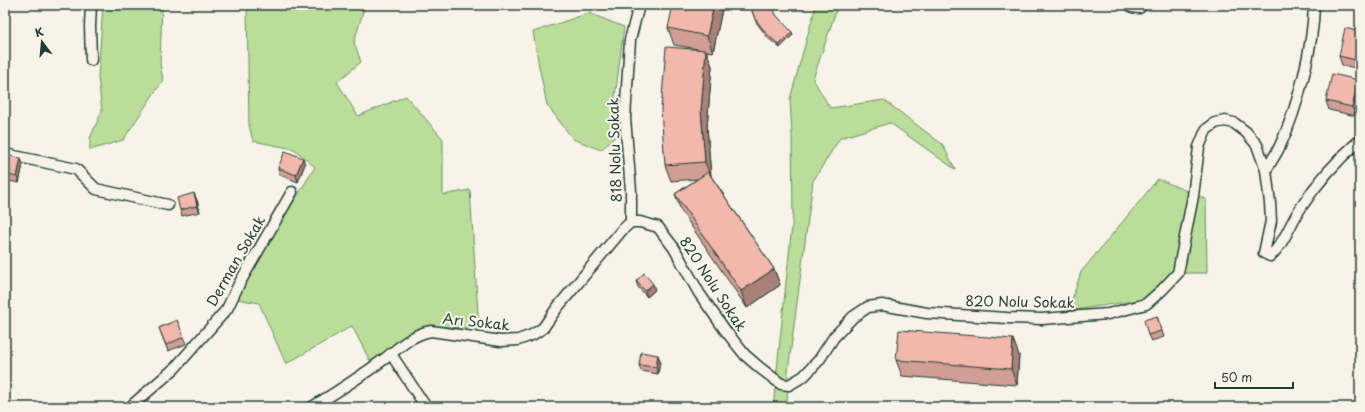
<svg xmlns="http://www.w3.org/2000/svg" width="1365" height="412" font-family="'Playpen Sans',sans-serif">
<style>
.green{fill:#bade99;stroke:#6c8e66}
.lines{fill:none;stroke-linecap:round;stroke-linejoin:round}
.minor-casing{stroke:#1f3d34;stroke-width:13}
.minor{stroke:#f7f3e8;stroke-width:10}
.wall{fill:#d09e94;stroke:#1f3d34}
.shaded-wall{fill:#a98178;stroke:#1f3d34}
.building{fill:#f2b8ac;stroke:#1f3d34}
.labels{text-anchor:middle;stroke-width:4;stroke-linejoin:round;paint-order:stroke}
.street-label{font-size:14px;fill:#1f3d34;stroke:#f7f3e8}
</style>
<rect width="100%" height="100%" fill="#f7f3e8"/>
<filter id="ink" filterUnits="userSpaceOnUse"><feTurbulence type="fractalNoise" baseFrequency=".025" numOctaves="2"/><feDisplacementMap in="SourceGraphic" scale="8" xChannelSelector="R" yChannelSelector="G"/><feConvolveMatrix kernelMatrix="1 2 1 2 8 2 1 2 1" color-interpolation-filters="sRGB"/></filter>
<g filter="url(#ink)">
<g class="green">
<polygon points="103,5 162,5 160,63 163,80 123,140 90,150 90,138 102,111 98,77"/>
<polygon points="247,5 365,5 354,42 361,62 337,82 358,116 406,96 443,139 443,195 470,190 479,329 429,326 371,363 352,326 286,364 259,303 237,299 261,255 315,167 294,149 253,141 249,125"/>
<polygon points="816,5 838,5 813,79 830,108 884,100 942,144 956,170 890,123 840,138 813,181 788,371 787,407 773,407 793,216 792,135 790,99"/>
<polygon points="589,13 624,27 614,105 616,136 601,150 573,139 547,105 539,66 533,32"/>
<polygon points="1158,179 1206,199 1207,273 1171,273 1145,299 1069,311 1071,303 1081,272"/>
</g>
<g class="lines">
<defs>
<g id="minor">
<polyline points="1130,5 1132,7 1139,8 1143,5"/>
<polyline points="91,60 90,26 91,5"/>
<polyline points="5,154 76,169 96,189 168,205"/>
<path d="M1266 170C1271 162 1276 154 1280 146 1298 107 1313 48 1314 5"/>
<path d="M631 222H640L658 227 674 248 699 293 725 330 745 355 760 368 781 384 789 385 804 376 819 360 834 337 853 317 868 307 882 305 927 313 1007 318 1042 319 1108 314 1146 304 1162 290 1178 273 1193 196 1199 147 1206 130 1215 123 1225 121 1234 123 1246 132 1257 145 1266 170 1270 203 1271 221 1264 253 1270 256C1284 244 1290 224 1300 209 1316 184 1337 160 1360 140"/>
<polyline points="631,222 631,191 625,118 630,40 639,5"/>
<polyline points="391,354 426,407"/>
<polyline points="130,407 175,368 227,309 239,284 292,192"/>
<path d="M312 407C337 392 363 375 387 357 401 346 413 334 431 331L501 341 518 340 532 335 543 328 557 308 622 230 631 222"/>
</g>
</defs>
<use href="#minor" class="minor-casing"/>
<use href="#minor" class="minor"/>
</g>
<g class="wall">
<polygon points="723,5 713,52 706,51 712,66 707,127 711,176 774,269 780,285 747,308 681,211 675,194 697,179 671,181 665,165 698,49 674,45 668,28"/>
<polygon points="750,5 776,15 793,35 780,48 768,38 756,22"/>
<polygon points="1360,32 1360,69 1342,65 1339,56"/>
<polygon points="1359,80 1356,116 1329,110 1326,101"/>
<polygon points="5,155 23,164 19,183 5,180"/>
<polygon points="305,164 298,182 280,175 278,168"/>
<polygon points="197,200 200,212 182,216 180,210"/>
<polygon points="636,281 655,290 647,297 638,287"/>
<polygon points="1157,316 1164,337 1151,341 1148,335"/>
<polygon points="177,320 186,344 168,351 159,328"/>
<polygon points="658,355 660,361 658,374 641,371 639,365"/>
<polygon points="1019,355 1017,385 902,376 896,360"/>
</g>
<g class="shaded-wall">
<polygon points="714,5 723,5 713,52 707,36"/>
<polygon points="792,32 793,35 780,48 779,45"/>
<polygon points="706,50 712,66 707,127 711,178 705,162 701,110"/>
<polygon points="1359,80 1360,83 1360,99 1356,116 1352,107"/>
<polygon points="21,158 23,164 19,183 17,177"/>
<polygon points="303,158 305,164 298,182 296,175"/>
<polygon points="194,193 197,200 200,212 197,206"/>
<polygon points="774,269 780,285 747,308 741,291"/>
<polygon points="653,284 655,290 647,297 645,291"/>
<polygon points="1013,339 1019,355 1017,385 1011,369"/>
<polygon points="658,355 660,361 658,374 656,367"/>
</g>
<g class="building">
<polygon points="673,5 714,5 707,36 668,28"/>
<polygon points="750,5 773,5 776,15 792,32 779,45 767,34 755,19"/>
<polygon points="1345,28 1360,32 1360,61 1339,56"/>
<polygon points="666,47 706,50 701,110 705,162 665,165 661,110"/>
<polygon points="1332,74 1359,80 1352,107 1326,101"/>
<polygon points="285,151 303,158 296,175 278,168"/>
<polygon points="5,155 21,158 17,177 5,174"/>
<polygon points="708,172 774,269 741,291 675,194"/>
<polygon points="194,193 197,206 180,210 177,198"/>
<polygon points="644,273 653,284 645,291 636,281"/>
<polygon points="1157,316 1161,331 1148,335 1144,320"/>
<polygon points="177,320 184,337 166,345 159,328"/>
<polygon points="899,330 1013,339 1011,369 896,360"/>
<polygon points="641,352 658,355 656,367 639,365"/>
</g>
</g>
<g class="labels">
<g class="street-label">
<text transform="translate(615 150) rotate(-92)" y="5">818 Nolu Sokak</text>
<text transform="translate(236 261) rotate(-60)" y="5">Derman Sokak</text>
<text transform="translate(713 284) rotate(57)" y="5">820 Nolu Sokak</text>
<text transform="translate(1020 302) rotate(1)" y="5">820 Nolu Sokak</text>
<text transform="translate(476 322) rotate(6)" y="5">Arı Sokak</text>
</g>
</g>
<rect width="1365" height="412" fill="none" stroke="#f7f3e8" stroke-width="20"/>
<rect x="10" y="10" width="1345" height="392" fill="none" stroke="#1f3d34" stroke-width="1.5" filter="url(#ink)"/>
<g transform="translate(42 42) rotate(344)" stroke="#f7f3e8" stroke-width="3" paint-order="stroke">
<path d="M0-3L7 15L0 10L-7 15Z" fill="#1f3d34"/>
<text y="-6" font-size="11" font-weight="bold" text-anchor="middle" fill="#1f3d34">K</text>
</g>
<path d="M1215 382v6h78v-6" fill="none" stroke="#1f3d34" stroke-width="2"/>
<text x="1221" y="382" font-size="12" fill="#1f3d34" stroke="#f7f3e8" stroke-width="3" paint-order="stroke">50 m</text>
</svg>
